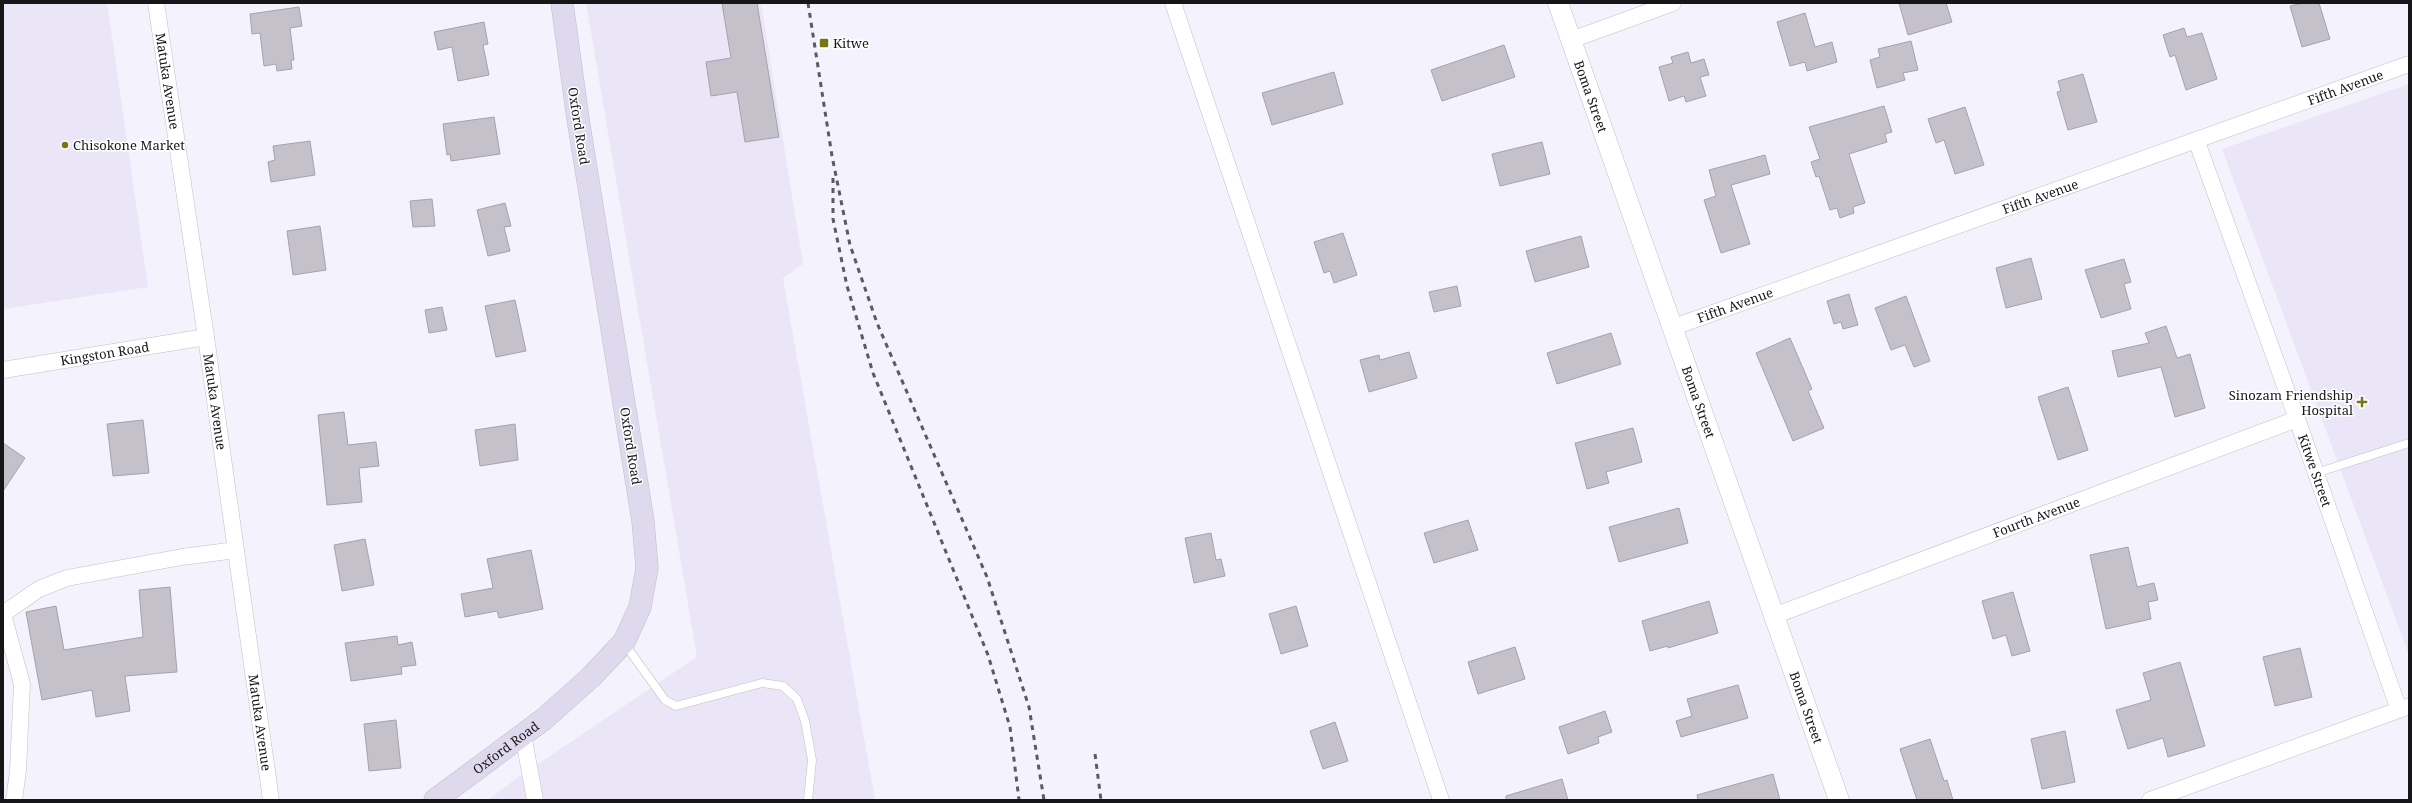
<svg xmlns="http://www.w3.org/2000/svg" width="2412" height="803" font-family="'Noto Serif',serif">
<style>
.built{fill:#eae6f7}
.building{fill:#c4c1cb;stroke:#a4a2ab}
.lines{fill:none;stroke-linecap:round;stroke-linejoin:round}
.service-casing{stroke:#c1bfc8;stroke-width:9}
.minor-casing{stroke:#c1bfc8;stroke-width:17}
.tertiary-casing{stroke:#c1bfc8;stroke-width:21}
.secondary-casing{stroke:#c1bfc8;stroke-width:23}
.service{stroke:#fff;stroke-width:8}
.minor{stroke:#fff;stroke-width:16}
.tertiary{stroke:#fff;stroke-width:20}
.secondary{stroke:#dfd9ed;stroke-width:22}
.rail{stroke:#5b5a5f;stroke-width:3;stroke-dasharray:5 5;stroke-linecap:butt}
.poi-dot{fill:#76751a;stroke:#fff;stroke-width:1.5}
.labels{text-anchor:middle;stroke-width:3;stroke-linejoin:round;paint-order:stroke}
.poi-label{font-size:13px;fill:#161518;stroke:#fff;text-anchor:start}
.street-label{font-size:13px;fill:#161518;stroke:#fff}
</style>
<rect width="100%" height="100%" fill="#f4f2fc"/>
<g class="built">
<polygon points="3,3 107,3 148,287 3,309"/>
<polygon points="586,3 761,3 803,264 783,278 875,800 488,800 517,778 697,657"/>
<polygon points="2409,84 2409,655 2222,149"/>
</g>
<g class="building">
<polygon points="722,3 757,3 779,137 745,142 737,92 711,96 706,62 731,58"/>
<polygon points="1899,3 1946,3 1952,22 1908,35"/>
<polygon points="2303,3 2319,3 2330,39 2302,47 2290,6"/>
<polygon points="299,7 302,26 290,28 294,60 291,60 292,69 277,71 276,64 264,66 260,33 252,34 250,14"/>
<polygon points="1805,13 1815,47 1832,42 1837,62 1807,71 1805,62 1790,66 1777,22"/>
<polygon points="484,22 488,44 483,45 489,75 458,81 452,47 438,50 434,32"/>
<polygon points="2184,28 2187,37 2202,33 2217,79 2186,90 2175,55 2170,57 2163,35"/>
<polygon points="1911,41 1918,70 1903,73 1905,80 1877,88 1870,60 1880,57 1878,49"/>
<polygon points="1504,45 1515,77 1442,101 1431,70"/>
<polygon points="1688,52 1691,63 1704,59 1709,75 1700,77 1706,96 1686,102 1684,96 1669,101 1659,67 1673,63 1671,57"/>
<polygon points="1334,72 1343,104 1272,125 1262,93"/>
<polygon points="2083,74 2097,122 2068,130 2057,92 2061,91 2058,81"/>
<polygon points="1884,106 1892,132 1885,134 1887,142 1849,154 1865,203 1853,207 1854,213 1840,218 1837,208 1830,210 1819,176 1816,177 1811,162 1820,159 1809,127"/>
<polygon points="1965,107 1984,165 1955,174 1944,140 1936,143 1928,119"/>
<polygon points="494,117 500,154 451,161 450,154 447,155 443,124"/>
<polygon points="310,141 315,175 271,182 268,162 275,160 273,146"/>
<polygon points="1542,142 1550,174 1500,186 1492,154"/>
<polygon points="1765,155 1770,174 1731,185 1750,244 1721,253 1704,200 1716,196 1709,170"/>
<polygon points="432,199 435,226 413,227 410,201"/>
<polygon points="505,203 511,226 504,227 510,251 488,256 477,210"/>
<polygon points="320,226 326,270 293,275 287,231"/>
<polygon points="1343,233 1357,275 1334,283 1330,271 1324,273 1314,242"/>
<polygon points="1581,236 1589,267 1535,282 1526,251"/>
<polygon points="2031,258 2042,299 2006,308 1996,268"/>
<polygon points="2124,259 2131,282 2124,284 2131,309 2101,318 2085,270"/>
<polygon points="1457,286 1461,306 1434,312 1429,292"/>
<polygon points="1849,294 1858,325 1843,329 1841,322 1834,324 1827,301"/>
<polygon points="1906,296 1930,361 1914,367 1905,345 1891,350 1875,308"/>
<polygon points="515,300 526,351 496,357 485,306"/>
<polygon points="442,307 447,330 429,333 425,310"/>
<polygon points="2166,326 2177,358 2190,354 2205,408 2175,417 2161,367 2118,377 2112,351 2149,343 2145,333"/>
<polygon points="1611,333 1621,364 1557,384 1547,353"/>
<polygon points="1790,338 1812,389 1808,391 1824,428 1793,441 1756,353"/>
<polygon points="1409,352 1417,378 1369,392 1360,360 1379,355 1380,360"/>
<polygon points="2068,387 2088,450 2058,460 2038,397"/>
<polygon points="344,412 348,445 376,442 379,466 359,468 362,502 327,505 318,415"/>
<polygon points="143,420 149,473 113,476 107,424"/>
<polygon points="515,424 518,460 480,466 475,430"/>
<polygon points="1633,428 1642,462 1606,472 1609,483 1587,489 1575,443"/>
<polygon points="3,443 25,458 3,491"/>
<polygon points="1679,508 1688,543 1619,562 1609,527"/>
<polygon points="1468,520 1478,550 1434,563 1424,533"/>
<polygon points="1211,533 1216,560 1221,559 1225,576 1194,583 1185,538"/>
<polygon points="365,539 374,585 342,591 334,545"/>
<polygon points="2128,547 2137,587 2154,583 2158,600 2148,602 2151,619 2106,629 2090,555"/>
<polygon points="531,550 543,609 499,618 497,611 465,617 461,594 493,588 487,559"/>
<polygon points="170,587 177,672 125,676 130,711 96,717 92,690 42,700 26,612 56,606 64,650 143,637 139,590"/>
<polygon points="2013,592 2030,651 2012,656 2006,635 1993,639 1982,601"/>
<polygon points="1709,601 1718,633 1668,648 1668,646 1650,651 1642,621"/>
<polygon points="1296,606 1308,646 1281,654 1269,614"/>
<polygon points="397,636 398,645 412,642 416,665 401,667 402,674 351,681 345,643"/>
<polygon points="1515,647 1525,679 1478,694 1468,662"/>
<polygon points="2300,648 2312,697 2275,706 2263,657"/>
<polygon points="2180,662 2205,746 2168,757 2163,738 2128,749 2116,710 2151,700 2143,673"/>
<polygon points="1738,685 1748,718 1681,737 1676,721 1692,716 1687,699"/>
<polygon points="1605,711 1612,732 1598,737 1599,743 1568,754 1559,727"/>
<polygon points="396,720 401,768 369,771 364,724"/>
<polygon points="1335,722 1348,761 1323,769 1310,731"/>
<polygon points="2065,731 2075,782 2042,789 2031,739"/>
<polygon points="1930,739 1944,781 1947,780 1953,800 1917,800 1900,749"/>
<polygon points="1773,774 1780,800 1698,800 1697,795"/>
<polygon points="1562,779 1568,800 1506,800 1506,796"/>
</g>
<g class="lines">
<defs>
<g id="service">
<polyline points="2316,473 2409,443"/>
<polyline points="624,643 665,700 676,706 762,683 783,686 797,699 805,721 812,760 808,800"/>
</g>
<g id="minor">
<path id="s1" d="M156 3 206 337 271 800"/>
<polyline points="1173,3 1441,800"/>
<polyline points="1571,40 1673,3"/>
<path id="s2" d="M2197 142 2297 419 2399 710"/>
<path id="s3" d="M1671 328C1917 239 2164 154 2409 64"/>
<path id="s4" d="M3 370 206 337"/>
<polyline points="3,614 39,589 67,578 182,557 236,550"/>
<polyline points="3,614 22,684 18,771 14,800"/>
<path id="s5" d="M1776 615 2297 419"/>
<polyline points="523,734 535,800"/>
<polyline points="2150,800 2407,707"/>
</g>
<g id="tertiary">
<path id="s6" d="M1558 3 1839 800"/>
</g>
<g id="secondary">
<path id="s7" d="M435 800 544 719 591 677 624 642 640 607 647 568 643 521 578 119 562 3"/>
</g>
</defs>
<use href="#service" class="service-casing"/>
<use href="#minor" class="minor-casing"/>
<use href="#tertiary" class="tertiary-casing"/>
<use href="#secondary" class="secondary-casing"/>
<use href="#service" class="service"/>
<use href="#minor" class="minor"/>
<use href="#tertiary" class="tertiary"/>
<use href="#secondary" class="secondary"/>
<g class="rail">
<polyline points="808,3 832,156 850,245 877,323 987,577 1029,707 1044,800"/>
<polyline points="833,178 833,219 847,286 873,373 988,655 1010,727 1019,800"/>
<polyline points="1095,754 1101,800"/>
</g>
</g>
<g class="poi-dot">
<rect x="819" y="38" width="10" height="10" rx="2"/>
<circle cx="65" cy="145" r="4"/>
<path d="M2360 396h4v4h4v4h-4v4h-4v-4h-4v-4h4z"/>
</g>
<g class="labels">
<g class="poi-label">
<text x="833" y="48">Kitwe</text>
<text x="73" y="150">Chisokone Market</text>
<text x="2353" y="400" text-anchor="end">Sinozam Friendship<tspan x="2353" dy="15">Hospital</tspan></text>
</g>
<g class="street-label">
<text dy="5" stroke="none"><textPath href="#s1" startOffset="79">Matuka Avenue</textPath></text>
<text dy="5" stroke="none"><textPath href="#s3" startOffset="716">Fifth Avenue</textPath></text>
<text dy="5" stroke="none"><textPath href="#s6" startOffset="99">Boma Street</textPath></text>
<text transform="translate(579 126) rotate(81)" y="5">Oxford Road</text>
<text dy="5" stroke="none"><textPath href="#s3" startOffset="392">Fifth Avenue</textPath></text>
<text dy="5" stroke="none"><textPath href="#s3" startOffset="68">Fifth Avenue</textPath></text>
<text dy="5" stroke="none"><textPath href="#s4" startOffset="103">Kingston Road</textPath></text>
<text dy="5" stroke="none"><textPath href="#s1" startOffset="403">Matuka Avenue</textPath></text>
<text dy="5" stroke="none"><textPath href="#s6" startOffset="423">Boma Street</textPath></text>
<text transform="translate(631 446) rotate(81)" y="5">Oxford Road</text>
<text dy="5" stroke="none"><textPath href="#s2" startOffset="349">Kitwe Street</textPath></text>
<text dy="5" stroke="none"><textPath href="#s5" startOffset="278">Fourth Avenue</textPath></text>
<text dy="5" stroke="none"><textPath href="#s6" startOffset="747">Boma Street</textPath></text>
<text dy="5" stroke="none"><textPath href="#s1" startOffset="727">Matuka Avenue</textPath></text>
<text dy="5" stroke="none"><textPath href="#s7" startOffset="88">Oxford Road</textPath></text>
</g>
</g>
<rect width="2412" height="803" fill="none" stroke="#161518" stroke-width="8"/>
</svg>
